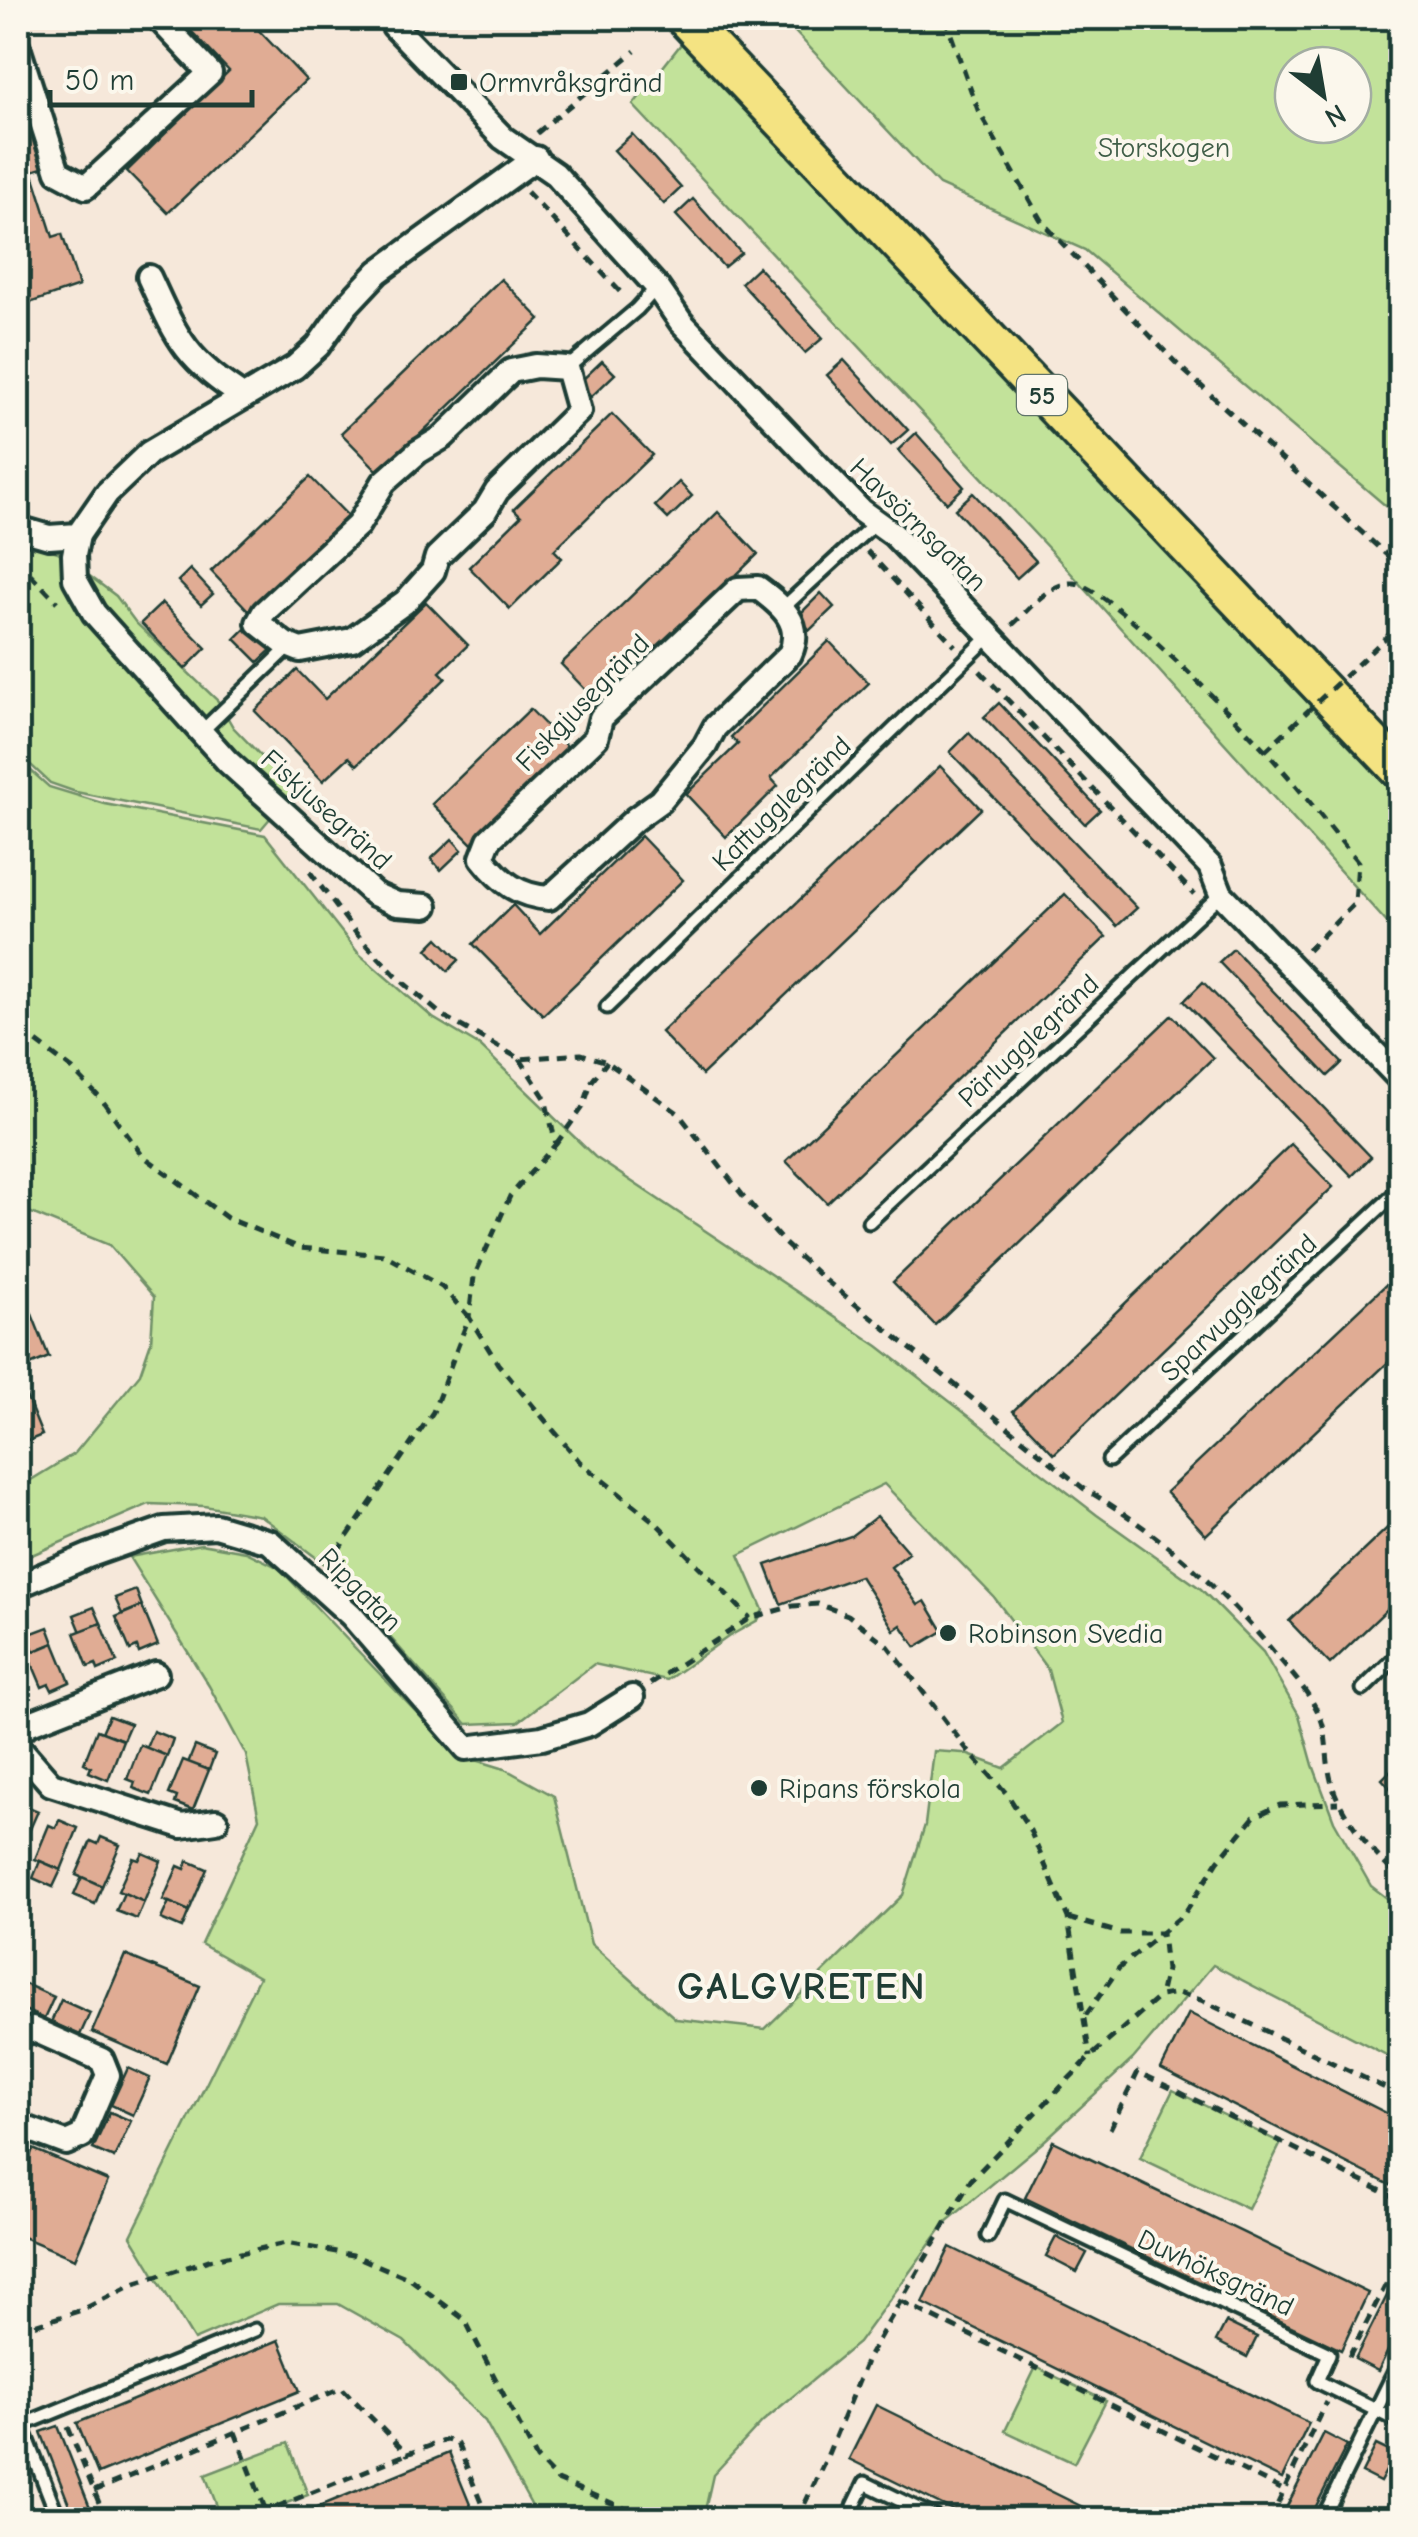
<svg xmlns="http://www.w3.org/2000/svg" width="1418" height="2537" font-family="'Comic Neue',sans-serif">
<style>
.green{fill:#c2e29a;stroke:#709067;stroke-width:2.5;fill-rule:evenodd}
.building{fill:#e0ac94;stroke:#1f3d34;stroke-width:2.5}
.lines{fill:none;stroke-linecap:round;stroke-linejoin:round}
.lane-casing{stroke:#1f3d34;stroke-width:19}
.street-casing{stroke:#1f3d34;stroke-width:30}
.primary-casing{stroke:#1f3d34;stroke-width:42}
.path{stroke:#1f3d34;stroke-width:5;stroke-dasharray:10 8;stroke-linecap:butt}
.lane{stroke:#fbf7ec;stroke-width:11}
.street{stroke:#fbf7ec;stroke-width:22}
.primary{stroke:#f4e382;stroke-width:35}
.path-bridge{stroke:#1f3d34;stroke-width:5;stroke-dasharray:10 8;stroke-linecap:butt}
.poi-dot{fill:#1f3d34;stroke:#fbf7ec;stroke-width:4}
.labels{text-anchor:middle;stroke-width:8;stroke-linejoin:round;paint-order:stroke}
.shield{fill:#fbf7ec;stroke:#61756b;stroke-width:2.5}
.shield-label{font-size:25px;font-weight:bold;fill:#1f3d34}
.poi-label{font-size:28px;fill:#1f3d34;stroke:#fbf7ec;text-anchor:start}
.park-label{font-size:28px;fill:#405e48;stroke:#fbf7ec}
.street-label{font-size:28px;fill:#1f3d34;stroke:#fbf7ec}
.district-label{font-size:38px;font-weight:bold;letter-spacing:2.5px;fill:#1f3d34;stroke:#fbf7ec}
</style>
<rect width="100%" height="100%" fill="#f6e8da"/>
<filter id="ink" filterUnits="userSpaceOnUse"><feTurbulence type="fractalNoise" baseFrequency=".01" numOctaves="2"/><feDisplacementMap in="SourceGraphic" scale="20" xChannelSelector="R" yChannelSelector="G"/><feConvolveMatrix kernelMatrix="1 2 1 2 8 2 1 2 1" color-interpolation-filters="sRGB"/></filter>
<g filter="url(#ink)">
<g class="green">
<path d="M782 18H1400V518L1085 250 939 185ZM1353 65V125H1293V65Z"/>
<polygon points="685,39 1400,793 1400,937 1050,550 633,105"/>
<polygon points="18,539 58,552 116,596 136,623 218,701 233,727 294,790 261,829 76,792 50,783 18,753"/>
<polygon points="18,759 49,787 105,804 265,835 359,954 433,1018 480,1046 595,1157 878,1346 1097,1515 1201,1589 1263,1652 1299,1715 1313,1765 1334,1821 1371,1886 1400,1908 1400,2062 1213,1965 1133,2059 1043,2142 946,2222 858,2343 763,2421 713,2475 703,2519 539,2519 485,2421 404,2341 338,2304 278,2304 194,2340 131,2236 259,1977 201,1944 259,1818 246,1755 209,1686 129,1557 201,1544 246,1552 279,1568 456,1754 505,1769 554,1796 591,1944 676,2019 765,2029 903,1895 925,1825 934,1751 963,1753 1004,1768 1062,1723 1048,1670 994,1597 884,1484 739,1555 763,1610 758,1620 728,1637 667,1680 594,1664 518,1722 467,1724 326,1565 261,1516 204,1506 149,1504 18,1561 18,1488 75,1453 140,1374 151,1342 154,1297 109,1245 24,1210 18,1203"/>
<polygon points="1173,2090 1281,2143 1248,2209 1140,2158"/>
<polygon points="1036,2367 1106,2401 1074,2463 1005,2431"/>
<polygon points="288,2443 308,2495 244,2519 222,2519 205,2475"/>
</g>
<g class="building">
<polygon points="179,18 247,18 306,80 168,213 127,171 229,71"/>
<polygon points="18,95 42,168 32,171 53,237 62,234 79,286 18,307"/>
<polygon points="632,134 681,188 664,204 614,150"/>
<polygon points="693,199 741,253 724,267 676,215"/>
<polygon points="758,267 823,338 805,353 741,283"/>
<polygon points="501,279 540,319 380,473 341,433"/>
<polygon points="844,360 908,430 891,445 827,375"/>
<polygon points="602,361 615,374 591,397 578,384"/>
<polygon points="612,414 652,455 554,550 562,558 510,609 469,567 521,516 514,509"/>
<polygon points="916,433 964,487 947,503 898,450"/>
<polygon points="310,477 348,516 249,611 211,571"/>
<polygon points="679,482 692,496 668,519 655,506"/>
<polygon points="973,493 1036,561 1017,578 955,509"/>
<polygon points="718,512 758,554 601,706 561,664"/>
<polygon points="190,569 213,594 201,605 178,581"/>
<polygon points="821,593 834,607 810,630 797,617"/>
<polygon points="426,602 468,645 440,672 446,678 357,765 349,757 323,781 255,711 297,670 325,699"/>
<polygon points="162,603 206,648 185,669 141,623"/>
<polygon points="248,626 271,650 258,662 235,639"/>
<polygon points="829,641 869,683 771,778 778,786 726,837 686,794 738,744 731,737"/>
<polygon points="999,703 1100,810 1085,824 984,717"/>
<polygon points="530,709 572,752 474,846 432,804"/>
<polygon points="969,733 1137,908 1117,926 950,752"/>
<polygon points="940,766 981,809 702,1075 661,1032"/>
<polygon points="641,836 683,880 543,1015 473,944 513,905 540,934"/>
<polygon points="452,839 462,850 441,870 431,859"/>
<polygon points="1065,894 1106,937 827,1203 786,1161"/>
<polygon points="438,938 459,960 448,971 427,949"/>
<polygon points="1233,949 1342,1063 1328,1076 1219,962"/>
<polygon points="1203,982 1371,1157 1352,1176 1184,1001"/>
<polygon points="1172,1015 1213,1058 935,1325 893,1282"/>
<polygon points="1291,1144 1333,1187 1054,1454 1013,1411"/>
<polygon points="1396,1275 1400,1280 1400,1351 1206,1535 1166,1492"/>
<polygon points="18,1279 49,1357 18,1370"/>
<polygon points="22,1386 42,1435 18,1445 18,1388"/>
<polygon points="877,1516 909,1553 891,1567 918,1605 925,1601 943,1631 916,1647 901,1625 894,1630 860,1576 781,1604 766,1565 851,1536"/>
<polygon points="1400,1516 1400,1597 1330,1664 1289,1621"/>
<polygon points="136,1590 142,1606 122,1614 115,1598"/>
<polygon points="142,1606 158,1645 139,1653 137,1647 130,1650 116,1617"/>
<polygon points="94,1607 101,1623 81,1632 74,1615"/>
<polygon points="101,1623 117,1662 98,1670 96,1664 88,1667 75,1633"/>
<polygon points="48,1627 54,1643 34,1651 27,1635"/>
<polygon points="54,1643 70,1682 52,1690 49,1684 42,1687 28,1654"/>
<polygon points="109,1716 130,1724 123,1740 102,1732"/>
<polygon points="97,1730 123,1740 108,1780 89,1772 91,1767 84,1763"/>
<polygon points="153,1731 173,1739 167,1756 146,1748"/>
<polygon points="140,1745 167,1756 151,1795 133,1788 135,1782 127,1779"/>
<polygon points="195,1746 215,1754 209,1770 188,1763"/>
<polygon points="183,1760 209,1770 193,1810 175,1803 177,1797 169,1794"/>
<polygon points="1400,1761 1400,1799 1382,1779"/>
<polygon points="19,1803 38,1811 20,1852 18,1851"/>
<polygon points="59,1820 78,1828 61,1870 35,1859 49,1825 56,1828"/>
<polygon points="101,1837 120,1845 102,1886 76,1875 91,1841 98,1844"/>
<polygon points="143,1853 161,1861 144,1902 118,1891 133,1858 139,1860"/>
<polygon points="40,1861 61,1870 53,1887 33,1878"/>
<polygon points="188,1861 207,1869 189,1911 163,1900 178,1866 185,1869"/>
<polygon points="82,1877 102,1886 95,1904 74,1895"/>
<polygon points="124,1893 144,1902 137,1919 116,1911"/>
<polygon points="169,1902 189,1911 182,1928 161,1919"/>
<polygon points="125,1955 200,1986 167,2064 92,2032"/>
<polygon points="25,1984 54,1997 44,2019 18,2007"/>
<polygon points="61,2000 90,2013 80,2035 51,2022"/>
<polygon points="1189,2013 1400,2120 1400,2190 1161,2069"/>
<polygon points="128,2068 150,2078 133,2115 111,2105"/>
<polygon points="110,2112 131,2121 114,2158 93,2149"/>
<polygon points="1053,2141 1368,2293 1341,2350 1025,2198"/>
<polygon points="33,2149 108,2181 75,2259 18,2235 18,2186"/>
<polygon points="1056,2237 1087,2253 1077,2272 1046,2256"/>
<polygon points="950,2247 1309,2423 1282,2479 923,2303"/>
<polygon points="1400,2270 1400,2326 1378,2371 1355,2359"/>
<polygon points="1226,2322 1257,2337 1247,2357 1216,2341"/>
<polygon points="279,2340 300,2391 98,2474 77,2423"/>
<polygon points="876,2405 1109,2520 969,2518 849,2459"/>
<polygon points="58,2426 95,2520 75,2520 41,2432"/>
<polygon points="1324,2433 1347,2445 1309,2520 1280,2520"/>
<polygon points="1376,2445 1395,2454 1380,2482 1362,2473"/>
<polygon points="449,2453 471,2507 440,2520 286,2520"/>
</g>
<g class="lines">
<defs>
<g id="lane">
<polyline points="567,368 637,309 657,287"/>
<polyline points="784,607 876,522"/>
<polyline points="201,732 290,646"/>
<polyline points="607,1007 990,636"/>
<polyline points="869,1222 1221,894"/>
<polyline points="1109,1460 1400,1189"/>
<polyline points="1363,1689 1400,1653"/>
<polyline points="988,2236 1005,2200 1329,2354 1317,2381 1400,2422"/>
<polyline points="22,2425 255,2330"/>
<polyline points="18,2427 22,2425 59,2520"/>
<polyline points="854,2506 865,2483 941,2520"/>
<polyline points="1322,2520 1400,2361"/>
</g>
<g id="street">
<polyline points="390,18 394,26 503,138 555,174 657,287 681,322 861,511 893,534 1210,866 1221,894 1400,1079"/>
<polyline points="18,47 58,172 86,187 210,73 158,18"/>
<path d="M149 277C177 338 185 360 244 397"/>
<polygon points="536,366 567,368 579,411 497,491 485,511 437,557 433,571 405,602 352,640 300,650 285,644 258,623 264,612 358,525 384,482 418,452 443,437 511,371"/>
<polyline points="18,528 49,537 78,535 107,493 149,453 295,367 318,346 347,305 378,272 536,158"/>
<polyline points="78,535 74,555 75,579 94,613 227,761 374,894 397,904 426,906"/>
<path d="M758 588C781 605 804 623 790 654L715 727 705 746 660 801 635 819 549 898C518 896 501 882 482 858L489 840 596 738 601 718 738 589Z"/>
<polyline points="18,1586 88,1556 164,1529 216,1526 270,1542 351,1615 466,1748 542,1738 589,1724 632,1697"/>
<polyline points="18,1734 28,1724 156,1674"/>
<polyline points="18,1746 51,1784 182,1826 216,1821"/>
<polyline points="18,2037 32,2029 102,2060 108,2075 82,2136 66,2143 18,2125"/>
<polyline points="1397,2520 1400,2511"/>
</g>
<polyline id="primary" points="684,18 1400,771"/>
</defs>
<use href="#lane" class="lane-casing"/>
<use href="#street" class="street-casing"/>
<use href="#primary" class="primary-casing"/>
<g class="path">
<polyline points="945,18 978,110 1042,222 1177,364 1400,567"/>
<polyline points="537,133 635,51"/>
<polyline points="527,192 625,297"/>
<polyline points="867,551 955,646"/>
<polyline points="18,561 57,602"/>
<path d="M1012 625C1028 611 1050 581 1074 583 1108 586 1235 719 1264 749 1297 785 1327 824 1358 862L1355 903 1306 952"/>
<polyline points="1394,630 1400,622"/>
<polyline points="980,671 1194,894"/>
<path d="M310 872 356 933 398 978 443 1016 520 1059 581 1054 607 1062 678 1113 744 1197 784 1243 818 1274 1083 1488C1159 1532 1222 1589 1278 1657 1293 1675 1312 1696 1321 1719 1328 1738 1326 1761 1331 1780 1337 1811 1376 1858 1400 1878"/>
<polyline points="18,1013 26,1034 73,1070 102,1100 142,1155 227,1218 300,1248 385,1255 442,1287 469,1317 433,1412 330,1562"/>
<polyline points="520,1059 545,1098 556,1144 510,1196 474,1277 469,1317 498,1364 580,1462 657,1524 750,1618"/>
<polyline points="556,1144 583,1107 592,1081 607,1062"/>
<polyline points="650,1684 750,1618 793,1606 818,1604 848,1615 888,1646 969,1752 1007,1794 1029,1828 1068,1918 1090,2057"/>
<polyline points="1068,1918 1120,1933 1162,1933 1166,1970 1160,1996"/>
<polyline points="1086,2015 1119,1968 1184,1914 1218,1861 1254,1817 1280,1805 1338,1803"/>
<polyline points="1110,2129 1138,2072 1400,2200"/>
<polyline points="901,2301 1285,2491"/>
<polyline points="18,2330 82,2310 134,2284 209,2260 286,2243 353,2255 410,2279 465,2320 537,2459 557,2480 633,2512 642,2520"/>
<polyline points="1349,2357 1400,2257"/>
<polyline points="68,2427 106,2520"/>
<polyline points="235,2432 266,2511"/>
<polyline points="1393,2490 1400,2475"/>
<polyline points="94,2491 342,2388 407,2454 446,2440 457,2443 488,2520"/>
<polyline points="244,2520 407,2454"/>
<polyline points="476,2520 487,2515 548,2520"/>
<polyline points="574,2520 630,2512"/>
<polyline points="797,2520 826,2459 867,2359 971,2180 1090,2057 1160,1996 1178,1993 1201,2000 1400,2095"/>
<polyline points="1270,2520 1326,2402"/>
</g>
<use href="#lane" class="lane"/>
<use href="#street" class="street"/>
<use href="#primary" class="primary"/>
<polyline class="path-bridge" points="1265,751 1394,630"/>
</g>
</g>
<g class="poi-dot">
<rect x="449" y="72" width="20" height="20" rx="5"/>
<circle cx="948" cy="1633" r="10"/>
<circle cx="759" cy="1788" r="10"/>
</g>
<g class="labels">
<rect class="shield" x="1017" y="375" width="50" height="40" rx="8"/>
<g class="shield-label">
<text x="1042" y="404">55</text>
</g>
<g class="poi-label">
<text x="479" y="92">Ormvråksgränd</text>
<text x="968" y="1643">Robinson Svedia</text>
<text x="779" y="1798">Ripans förskola</text>
</g>
<g class="park-label">
<text x="1164" y="157">Storskogen</text>
</g>
<g class="street-label">
<text transform="translate(919 524) rotate(44)" y="10">Havsörnsgatan</text>
<text transform="translate(582 702) rotate(-46)" y="10">Fiskgjusegränd</text>
<text transform="translate(781 803) rotate(-44)" y="10">Kattugglegränd</text>
<text transform="translate(327 809) rotate(42)" y="10">Fiskjusegränd</text>
<text transform="translate(1028 1040) rotate(-43)" y="10">Pärlugglegränd</text>
<text transform="translate(1238 1307) rotate(-43)" y="10">Sparvugglegränd</text>
<text transform="translate(361 1589) rotate(45)" y="10">Ripgatan</text>
<text transform="translate(1216 2272) rotate(25)" y="10">Duvhöksgränd</text>
</g>
<g class="district-label">
<text x="802" y="1999">GALGVRETEN</text>
</g>
</g>
<rect width="1418" height="2537" fill="none" stroke="#fbf7ec" stroke-width="60"/>
<rect x="30" y="30" width="1358" height="2477" fill="none" stroke="#1f3d34" stroke-width="4" filter="url(#ink)"/>
<g transform="translate(1323 95) rotate(149)"><circle r="48" fill="#fbf7ec" stroke="#a3ada2" stroke-width="2.5"/>
<path d="M0-8L18 38L0 25L-18 38Z" fill="#1f3d34"/>
<text y="-15" font-size="28" font-weight="bold" text-anchor="middle" fill="#1f3d34">N</text>
</g>
<path d="M50 90v15h202v-15" fill="none" stroke="#1f3d34" stroke-width="5"/>
<text x="65" y="90" font-size="30" fill="#1f3d34" stroke="#fbf7ec" stroke-width="8" paint-order="stroke">50 m</text>
</svg>
